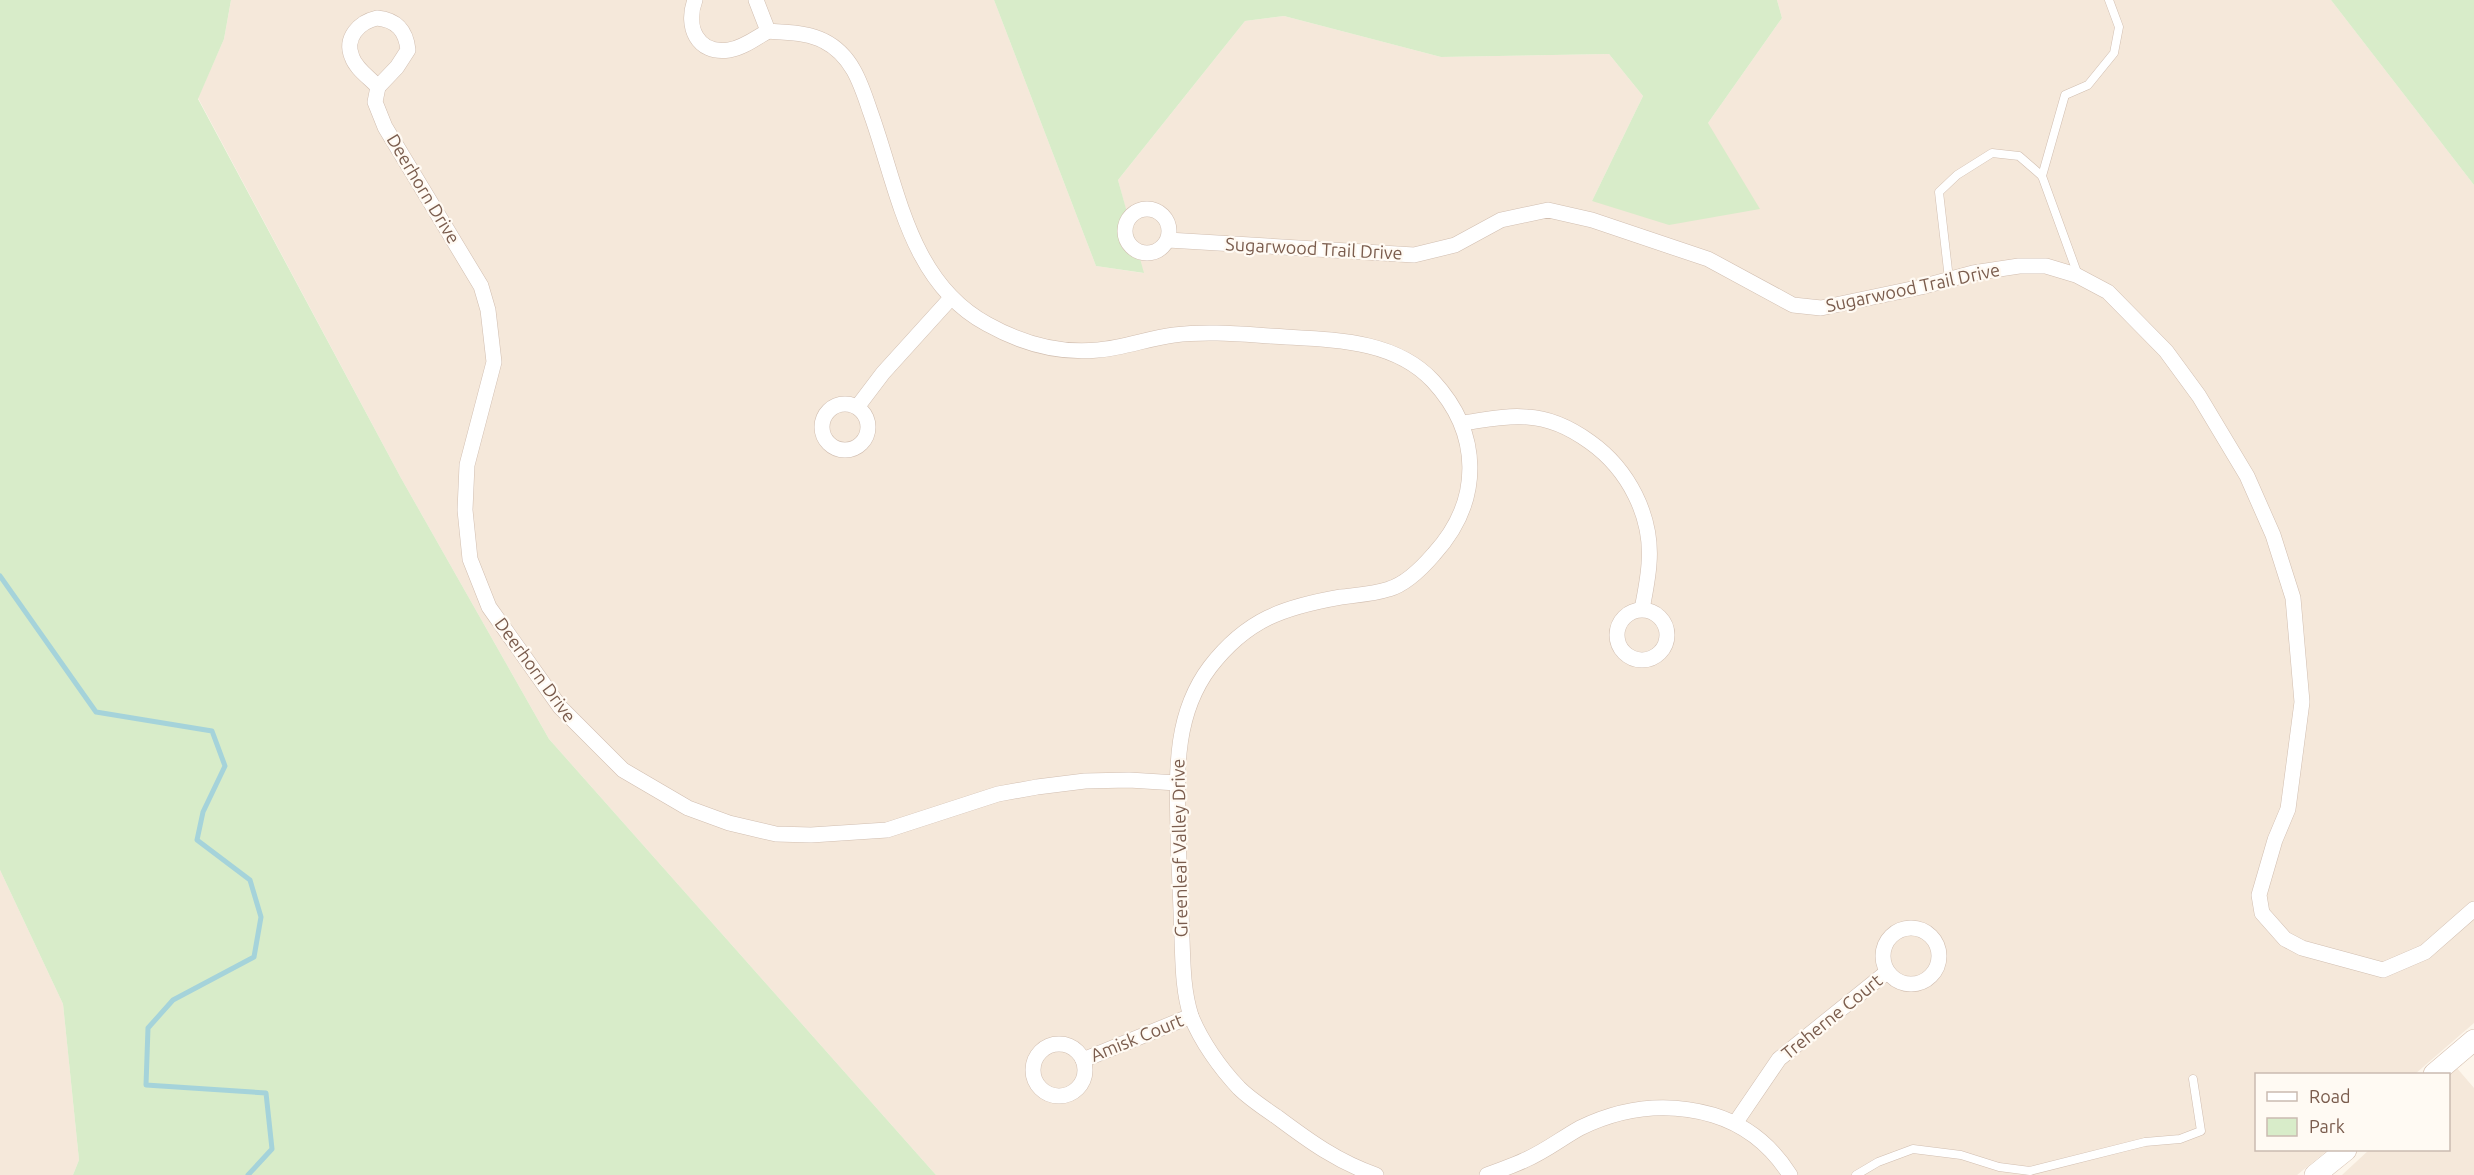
<svg xmlns="http://www.w3.org/2000/svg" width="2474" height="1175" font-family="Ubuntu,sans-serif">
<style>
.residential{fill:#f5e8da}
.green{fill:#d8ecc9}
.lines{fill:none;stroke-linecap:round;stroke-linejoin:round}
.stream{stroke:#a5d3da;stroke-width:5}
.lane-casing{stroke:#d1beb0;stroke-width:9}
.street-casing{stroke:#d1beb0;stroke-width:16}
.secondary-casing{stroke:#d6c0b0;stroke-width:22}
.lane{stroke:#fff;stroke-width:8}
.street{stroke:#fff;stroke-width:15}
.secondary{stroke:#fff;stroke-width:21}
.labels{text-anchor:middle;stroke-width:4.5;stroke-linejoin:round;paint-order:stroke}
.street-label{font-size:18px;fill:#7a5c4d;stroke:#fffaf3}
</style>
<rect width="100%" height="100%" fill="#fdf6ec"/>
<g class="residential">
<polygon points="231,0 994,0 1096,266 1143,273 1118,180 1245,21 1284,16 1441,57 1609,54 1643,96 1592,201 1708,123 1782,18 1777,0 2331,0 2474,185 2474,1023 2415,1074 2256,1074 2256,1150 2328,1150 2297,1175 936,1175 549,739 401,478 198,98 224,39"/>
<polygon points="0,870 63,1004 79,1160 73,1175 0,1175"/>
<polygon points="2456,1067 2474,1088 2474,1175 2342,1175 2369,1150 2448,1150 2448,1074"/>
</g>
<g class="green">
<polygon points="0,0 231,0 224,39 198,99 401,478 549,739 936,1175 73,1175 79,1160 63,1004 0,870"/>
<polygon points="994,0 1777,0 1782,18 1708,123 1760,209 1669,225 1592,201 1643,96 1609,54 1441,57 1284,16 1245,21 1118,180 1144,273 1096,266"/>
<polygon points="2331,0 2474,0 2474,185"/>
</g>
<g class="lines">
<polyline class="stream" points="0,576 96,712 212,731 225,766 203,812 197,840 250,880 261,917 254,957 173,1000 148,1028 146,1085 266,1093 272,1149 248,1175"/>
<defs>
<g id="lane">
<polyline points="2042,176 2065,95 2088,85 2114,53 2119,27 2109,0"/>
<polyline points="1949,279 1939,192 1957,175 1992,153 2019,156 2042,176 2078,275"/>
<polyline points="1856,1175 1878,1162 1913,1149 1961,1155 1999,1167 2030,1171 2145,1142 2180,1139 2201,1131 2193,1079"/>
</g>
<g id="street">
<path d="M695 0C685 26 697 55 729 50 743 48 756 38 768 31L756 0"/>
<path d="M377 18C397 20 406 31 408 50L397 67 378 87C370 78 356 69 352 57 344 38 359 22 377 18Z"/>
<path d="M768 31C787 33 807 32 824 41 852 55 861 84 870 111 898 188 909 282 987 324 1021 343 1059 354 1098 350 1124 348 1149 338 1174 335 1206 331 1239 334 1270 336 1326 340 1392 337 1433 381 1481 433 1483 500 1434 554 1422 568 1406 584 1389 589 1374 594 1357 595 1341 597 1284 607 1247 619 1210 667 1173 716 1177 775 1178 833 1179 869 1181 904 1182 939 1183 965 1183 991 1191 1016 1201 1041 1220 1068 1239 1088 1250 1099 1264 1108 1277 1117 1309 1141 1338 1162 1376 1175"/>
<polyline points="378,87 375,102 385,127 481,286 488,310 494,362 467,465 465,510 470,559 489,607 560,707 623,770 688,808 729,823 776,834 811,835 887,830 998,794 1037,787 1085,781 1129,780 1177,783"/>
<circle cx="1147" cy="231" r="22"/>
<polyline points="1168,240 1414,255 1455,245 1501,220 1548,210 1592,220 1708,259 1793,305 1821,308 1921,287 1973,273 2019,266 2046,266 2076,275 2108,292 2166,351 2199,396 2247,476 2273,535 2293,598 2302,702 2288,809 2275,840 2259,895 2262,913 2285,939 2302,948 2383,970 2425,952 2474,909"/>
<circle cx="845" cy="427" r="23"/>
<polyline points="858,406 883,373 950,299"/>
<path d="M1463 423C1484 420 1506 415 1527 417 1549 418 1572 429 1590 442 1628 469 1653 516 1649 564 1648 579 1645 594 1642 609"/>
<circle cx="1642" cy="635" r="25"/>
<circle cx="1911" cy="956" r="28"/>
<circle cx="1059" cy="1070" r="26"/>
<polyline points="1083,1060 1191,1016"/>
<polyline points="1736,1122 1779,1059 1887,972"/>
<path d="M1487 1175C1499 1170 1513 1166 1525 1160 1544 1152 1562 1138 1580 1128 1623 1107 1668 1102 1713 1115 1746 1125 1771 1145 1790 1175"/>
</g>
<g id="secondary">
<polyline points="2434,1074 2474,1040"/>
<polyline points="2315,1175 2346,1150"/>
</g>
</defs>
<use href="#lane" class="lane-casing"/>
<use href="#street" class="street-casing"/>
<use href="#secondary" class="secondary-casing"/>
<use href="#lane" class="lane"/>
<use href="#street" class="street"/>
<use href="#secondary" class="secondary"/>
</g>
<g class="labels">
<g class="street-label">
<text transform="translate(423 189) rotate(59)" y="6">Deerhorn Drive</text>
<text transform="translate(1314 249) rotate(3)" y="6">Sugarwood Trail Drive</text>
<text transform="translate(1913 288) rotate(-12)" y="6">Sugarwood Trail Drive</text>
<text transform="translate(535 670) rotate(54)" y="6">Deerhorn Drive</text>
<text transform="translate(1180 848) rotate(-91)" y="6">Greenleaf Valley Drive</text>
<text transform="translate(1832 1017) rotate(-39)" y="6">Treherne Court</text>
<text transform="translate(1137 1038) rotate(-22)" y="6">Amisk Court</text>
</g>
</g>
<rect x="2255" y="1073" width="195" height="78" fill="#fffaf3" stroke="#cabbb1" stroke-width="1.5"/>
<rect x="2267" y="1092" width="30" height="9" fill="#ffffff" stroke="#cabbb1" stroke-width="1.5"/>
<text x="2309" y="1103" font-size="18" fill="#7a5c4d">Road</text>
<rect x="2267" y="1118" width="30" height="18" fill="#d8ecc9" stroke="#cabbb1" stroke-width="1.5"/>
<text x="2309" y="1133" font-size="18" fill="#7a5c4d">Park</text>
</svg>
